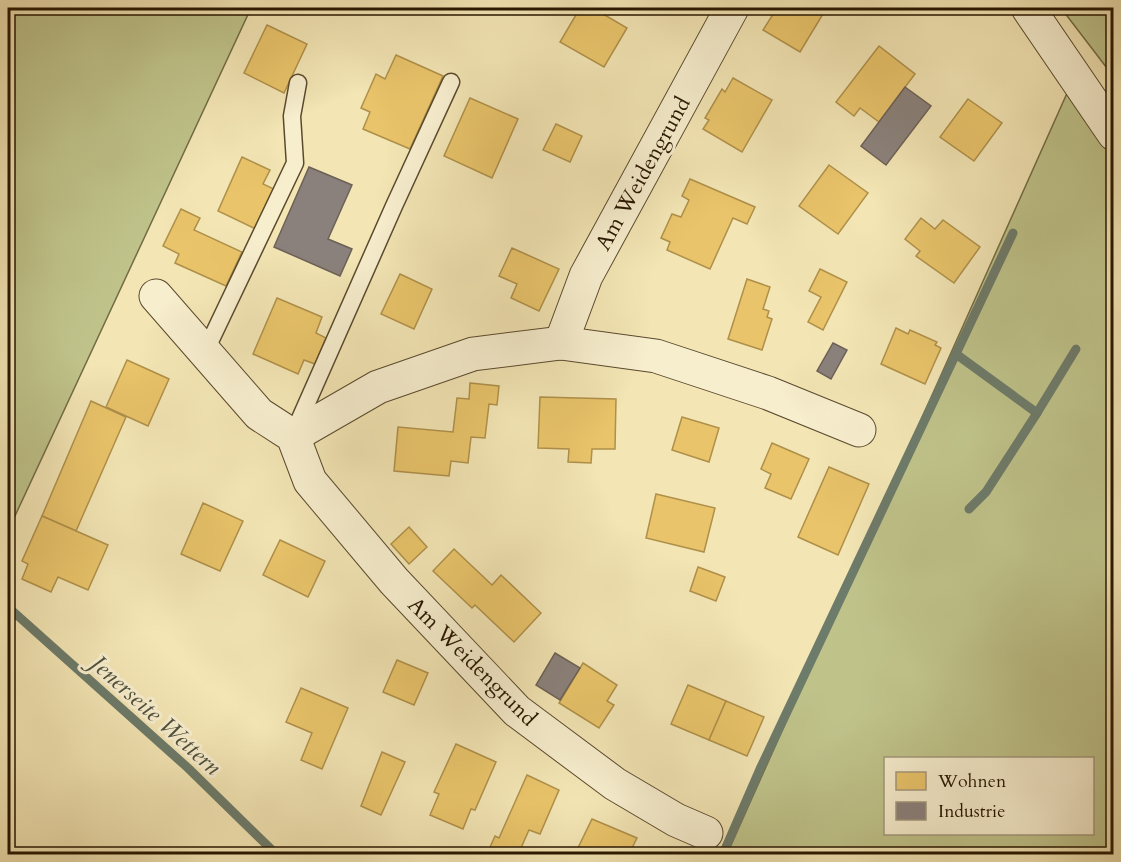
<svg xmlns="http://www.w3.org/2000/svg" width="1121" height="862" font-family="Cardo,serif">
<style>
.green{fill:#bfc38a;stroke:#736c45;stroke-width:1.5;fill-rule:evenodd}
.homes{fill:#e9c46a;stroke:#af904a;stroke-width:1.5}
.industry{fill:#8a817c;stroke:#6c6157;stroke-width:1.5}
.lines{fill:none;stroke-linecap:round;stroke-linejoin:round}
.stream{stroke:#6d7b6a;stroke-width:9}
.service-casing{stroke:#5a4a2d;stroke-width:19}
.minor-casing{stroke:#5a4a2d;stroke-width:35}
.service{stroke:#f7eece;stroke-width:16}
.minor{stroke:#f7eece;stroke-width:33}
.labels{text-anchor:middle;stroke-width:6;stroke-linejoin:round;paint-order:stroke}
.street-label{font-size:22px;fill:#271600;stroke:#f7eece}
.water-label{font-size:24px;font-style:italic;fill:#50513e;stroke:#f7eece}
</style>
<rect width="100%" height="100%" fill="#f3e5b4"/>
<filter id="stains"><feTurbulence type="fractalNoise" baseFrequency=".00333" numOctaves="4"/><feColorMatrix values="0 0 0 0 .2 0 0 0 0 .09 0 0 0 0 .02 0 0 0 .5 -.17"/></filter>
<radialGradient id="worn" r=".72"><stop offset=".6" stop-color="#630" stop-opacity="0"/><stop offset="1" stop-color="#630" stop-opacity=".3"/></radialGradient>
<g class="green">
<polygon points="8,8 251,8 8,531"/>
<polygon points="1061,8 1113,8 1113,76"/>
<path d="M1068 91 1113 157V854H727ZM886 758H1092V834H886Z"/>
</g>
<g class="homes">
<polygon points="580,8 593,8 627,28 604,67 560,42"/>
<polygon points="777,8 824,8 826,9 800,52 763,30"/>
<polygon points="267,25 307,44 284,93 244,73"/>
<polygon points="879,46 915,74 879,122 860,108 854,116 836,102"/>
<polygon points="396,55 443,76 410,149 363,129 370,112 361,108 376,74 385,79"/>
<polygon points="733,78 772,100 742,152 703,129 709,120 705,118 722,89 725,92"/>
<polygon points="470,98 518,119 492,178 444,156"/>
<polygon points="968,99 1002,123 974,161 940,137"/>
<polygon points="556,124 582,136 570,162 543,150"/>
<polygon points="242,157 270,170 263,184 276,190 258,230 218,211"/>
<polygon points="829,165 868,193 838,234 799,206"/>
<polygon points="690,179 755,207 747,224 733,218 710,269 667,250 670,242 661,238 672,214 681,217 689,200 682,196"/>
<polygon points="181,209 200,218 194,230 242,252 226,286 175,263 179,254 163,246"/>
<polygon points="921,218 935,229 943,220 980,247 954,283 916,256 920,251 905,239"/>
<polygon points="512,248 559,269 539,311 511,298 517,284 499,276"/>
<polygon points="820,269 847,282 823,330 808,322 821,297 809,291"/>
<polygon points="400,274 432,289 414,329 381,314"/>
<polygon points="747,279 770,287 763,309 769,311 767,317 772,319 762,350 728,339"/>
<polygon points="277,298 322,317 316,333 326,338 315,364 304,360 298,374 253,354"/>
<polygon points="896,328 908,334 910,330 937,342 935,345 941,348 925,384 881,364"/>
<polygon points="127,360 169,379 148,426 106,407"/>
<polygon points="470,383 499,386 497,405 489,404 485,438 471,437 468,463 451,461 449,476 394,471 398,427 453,432 457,398 469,399"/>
<polygon points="540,397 616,399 615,449 592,449 591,463 568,462 569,449 538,448"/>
<polygon points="91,401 126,417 76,531 42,516"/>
<polygon points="682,417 719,428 709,462 672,450"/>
<polygon points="772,443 809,459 791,499 765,488 771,474 761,469"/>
<polygon points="829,467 869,484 838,555 798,537"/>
<polygon points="656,494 715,508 704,552 646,538"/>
<polygon points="203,503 243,521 220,571 181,554"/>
<polygon points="42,516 108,545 88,590 58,577 51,592 22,579 28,564 22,561"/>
<polygon points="409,527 427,547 409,564 391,544"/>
<polygon points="280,540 325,561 308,597 263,575"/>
<polygon points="454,549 492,585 501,575 541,613 514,642 475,605 472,608 433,571"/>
<polygon points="698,567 725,577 716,601 690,591"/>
<polygon points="397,660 428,673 414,705 383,692"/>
<polygon points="583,663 617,685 607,701 614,705 599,728 559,703"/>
<polygon points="688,685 726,701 709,740 671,724"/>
<polygon points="301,688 348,708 322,769 301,760 312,733 286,722"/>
<polygon points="726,701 764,717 747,756 709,740"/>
<polygon points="456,744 496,762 475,810 471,809 463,829 430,815 439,794 434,792"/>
<polygon points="382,752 405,762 381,815 361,806"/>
<polygon points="527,775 559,790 540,834 529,830 521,848 525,850 523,854 487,854 495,836 499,838"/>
<polygon points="592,819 637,838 629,854 575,854"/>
</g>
<g class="industry">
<polygon points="905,87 931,106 886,165 861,146"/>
<polygon points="309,167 352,185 328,239 352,249 340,276 274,247"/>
<polygon points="833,343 847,350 831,379 817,371"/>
<polygon points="555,653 580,668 560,700 536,685"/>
</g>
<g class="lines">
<g class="stream">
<polyline points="956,354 1037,413 986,492 969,509"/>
<polyline points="1037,413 1076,349"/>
<polyline points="8,607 188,768 276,854"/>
<polyline points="723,854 760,769 1013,233"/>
</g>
<defs>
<g id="service">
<polyline points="205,352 295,163 292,116 298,83"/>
<polyline points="295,430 394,206 451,82"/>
</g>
<g id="minor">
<polyline points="1028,8 1114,134"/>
<polyline points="156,296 259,414 293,436 310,481 394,581 517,711 615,784 676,820 706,833"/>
<polyline points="561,343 586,276 732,8"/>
<polyline points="293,436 378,387 473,354 561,343 656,356 768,393 859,430"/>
</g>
</defs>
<use href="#service" class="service-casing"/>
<use href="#minor" class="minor-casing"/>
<use href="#service" class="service"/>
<use href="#minor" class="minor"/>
</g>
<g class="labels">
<g class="street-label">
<text transform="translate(642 173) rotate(-61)" y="8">Am Weidengrund</text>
<text transform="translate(473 661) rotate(45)" y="8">Am Weidengrund</text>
</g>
<g class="water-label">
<text transform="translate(156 715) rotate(42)" y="8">Jenerseite Wettern</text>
</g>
</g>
<rect width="1121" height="862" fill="none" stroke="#f3e5b4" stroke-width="30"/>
<rect x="9" y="9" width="1103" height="844" fill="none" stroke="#271600" stroke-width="3"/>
<rect x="15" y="15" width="1091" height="832" fill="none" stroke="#271600" stroke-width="1.5"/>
<rect x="884" y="757" width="210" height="78" fill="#f7eece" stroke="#a4987c" stroke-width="1.5"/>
<rect x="896" y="772" width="30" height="18" fill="#e9c46a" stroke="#a4987c" stroke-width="1.5"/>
<text x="938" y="787" font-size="18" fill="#271600">Wohnen</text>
<rect x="896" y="802" width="30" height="18" fill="#8a817c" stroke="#a4987c" stroke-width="1.5"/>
<text x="938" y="817" font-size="18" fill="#271600">Industrie</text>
<rect width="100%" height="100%" filter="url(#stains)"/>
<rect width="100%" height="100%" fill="url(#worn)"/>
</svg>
